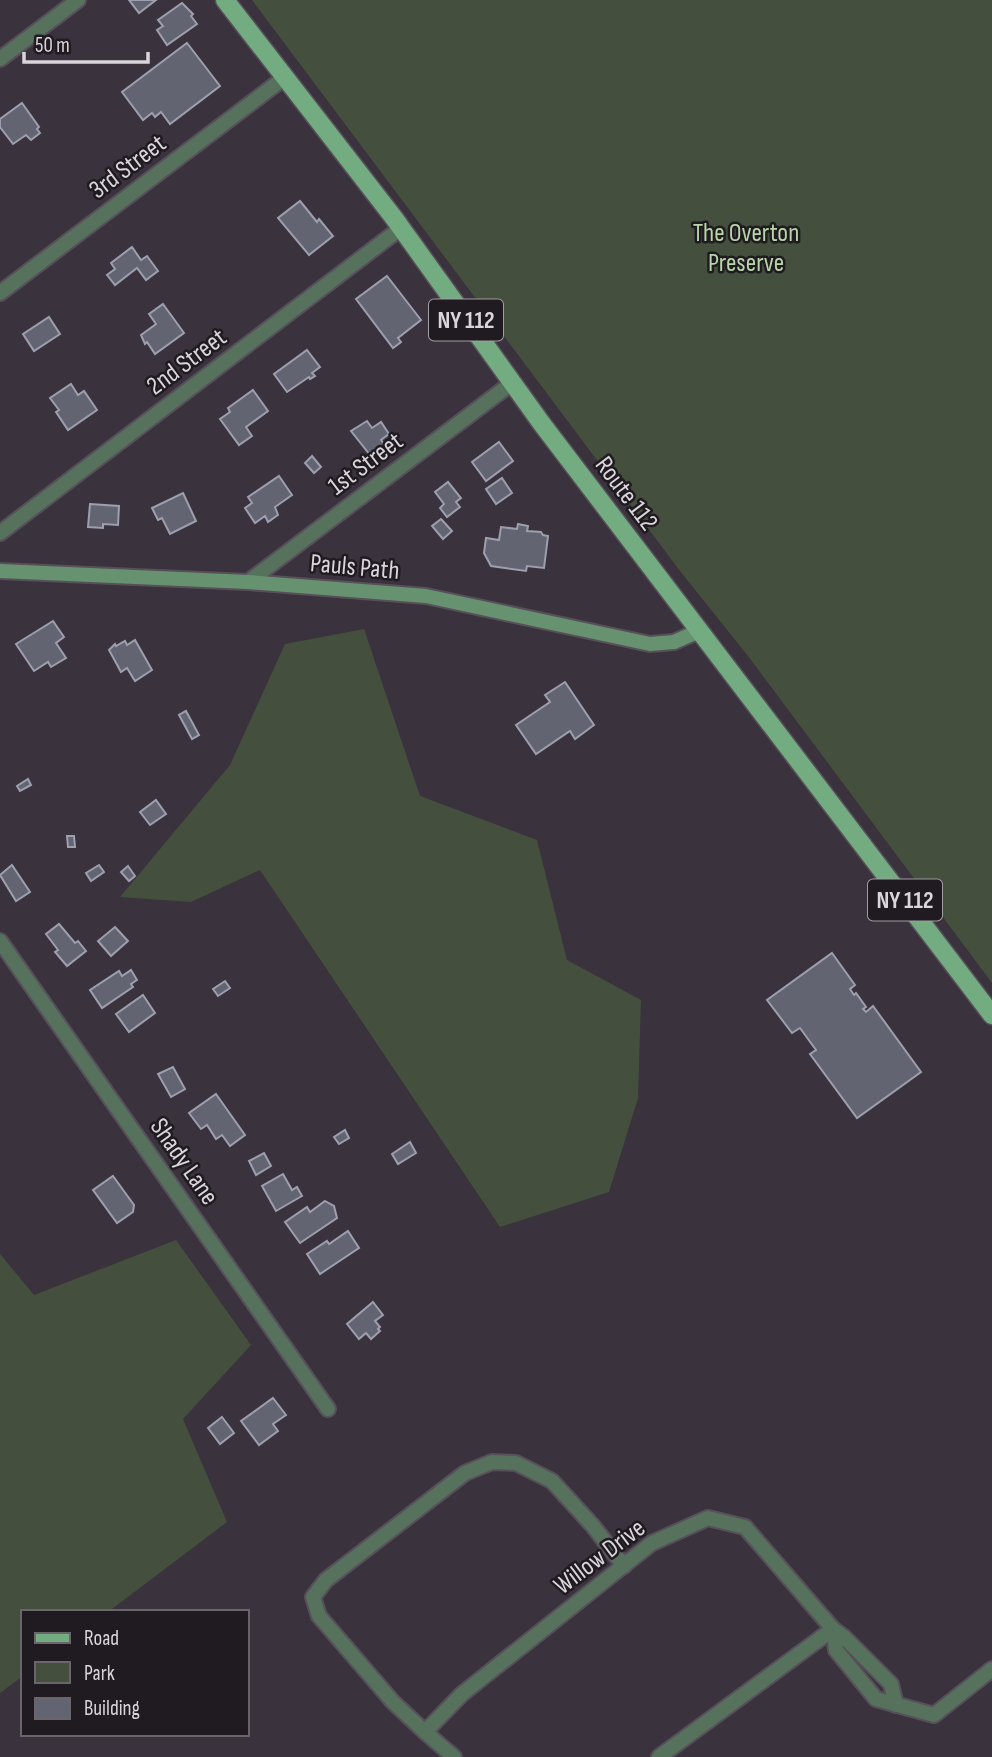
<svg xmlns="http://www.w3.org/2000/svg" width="992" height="1757" font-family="'Sofia Sans Condensed',sans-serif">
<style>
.green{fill:#444f3e}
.building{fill:#626471;stroke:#9d9fae;stroke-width:2}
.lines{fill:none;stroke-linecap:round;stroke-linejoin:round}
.street-casing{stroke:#574f59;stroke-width:18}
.secondary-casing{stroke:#574f59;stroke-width:18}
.primary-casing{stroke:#574f59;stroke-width:21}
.street{stroke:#56715c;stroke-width:14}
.secondary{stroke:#679270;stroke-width:14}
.primary{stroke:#73ac80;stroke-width:18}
.labels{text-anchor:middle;stroke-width:5;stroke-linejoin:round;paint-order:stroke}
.shield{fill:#1f1b20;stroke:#a29da3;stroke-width:2}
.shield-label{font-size:24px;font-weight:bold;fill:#dad5db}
.street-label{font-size:26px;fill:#dad5db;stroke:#1f1b20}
.park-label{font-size:26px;fill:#b7d7a7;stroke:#1f1b20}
</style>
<rect width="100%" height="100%" fill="#3a323d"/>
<g class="green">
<polygon points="252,0 992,0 992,983 748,656 680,571"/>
<polygon points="364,629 420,796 537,840 567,960 641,1000 638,1098 609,1192 500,1227 260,870 191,902 120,897 230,765 285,644"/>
<polygon points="176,1240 251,1345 183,1419 227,1522 108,1612 23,1612 23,1676 0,1693 0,1254 34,1295"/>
</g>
<g class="building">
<polygon points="129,0 156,0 139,13"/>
<polygon points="182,3 193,14 191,16 197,24 167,45 157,30 163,26 158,20"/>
<polygon points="187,43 220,86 170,124 161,112 155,117 152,113 143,120 122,92"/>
<polygon points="22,103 39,127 37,129 40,133 31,140 26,135 13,144 0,127 0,119"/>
<polygon points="300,201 317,222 319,219 333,236 309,255 278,218"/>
<polygon points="132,247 141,260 147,256 158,271 146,280 137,268 115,285 107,275 115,269 111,263"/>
<polygon points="387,276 421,320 398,338 401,342 393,348 356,299"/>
<polygon points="163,304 184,333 155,354 147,342 145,344 141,335 156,324 149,314"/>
<polygon points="49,317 60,334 34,351 23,334"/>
<polygon points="307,350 320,367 312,373 315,376 310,379 309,377 287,392 274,374"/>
<polygon points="71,384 78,395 84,391 97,410 68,430 56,412 59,410 50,398"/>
<polygon points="253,390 268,411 246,427 252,436 239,445 220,419 230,412 228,408"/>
<polygon points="367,421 372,428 381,422 389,434 381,440 385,445 370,455 351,431"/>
<polygon points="499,442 513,461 486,481 472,462"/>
<polygon points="312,456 321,467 314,473 305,463"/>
<polygon points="279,476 292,495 275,507 278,515 268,522 265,516 255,523 245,508 252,503 248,497"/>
<polygon points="502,478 512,493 496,504 486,489"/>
<polygon points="448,482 461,498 456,502 460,507 447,517 440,508 444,504 435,492"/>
<polygon points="183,493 196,521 170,534 162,518 158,520 152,508"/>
<polygon points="90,504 119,506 118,525 103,524 103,528 88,527"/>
<polygon points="441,519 452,531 443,539 432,526"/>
<polygon points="518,524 528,526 527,531 541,532 543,535 548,536 544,568 527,566 526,571 491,566 484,553 486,538 499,540 501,527 517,529"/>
<polygon points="53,621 64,637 56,643 66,658 51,667 48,662 34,671 16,644"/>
<polygon points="135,640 152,670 135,681 127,668 121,672 109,650 115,644 116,646 125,641 127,645"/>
<polygon points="565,682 594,725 575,739 570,731 536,754 516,725 550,702 545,695"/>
<polygon points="186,711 199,735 192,739 179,715"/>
<polygon points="28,779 31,785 20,791 17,786"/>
<polygon points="156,800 166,814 150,825 140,812"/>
<polygon points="67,836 74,836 75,847 68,847"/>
<polygon points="12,865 30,892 16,901 0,875"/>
<polygon points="99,865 104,872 91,881 86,873"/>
<polygon points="128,866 135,876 129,881 121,872"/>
<polygon points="59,924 75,943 78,941 86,951 67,966 55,952 58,950 46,934"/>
<polygon points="115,927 128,941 111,956 98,941"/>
<polygon points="832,953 855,985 850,989 854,995 856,993 866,1007 863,1009 866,1012 873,1006 921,1072 857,1118 810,1054 816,1050 800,1028 792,1033 767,1000"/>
<polygon points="131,970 137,980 131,984 133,987 102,1008 90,990 119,971 122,976"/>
<polygon points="225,981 230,988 218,996 213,989"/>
<polygon points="143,995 155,1013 129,1032 116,1014"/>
<polygon points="173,1067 185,1089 171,1097 158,1074"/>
<polygon points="216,1094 245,1135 230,1146 222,1135 216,1139 207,1125 201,1129 189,1113"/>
<polygon points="345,1130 349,1138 339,1144 334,1137"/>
<polygon points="410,1142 416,1153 398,1164 392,1154"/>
<polygon points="264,1153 271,1166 256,1175 249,1161"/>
<polygon points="283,1174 292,1190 297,1187 302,1196 276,1211 262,1186"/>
<polygon points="113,1176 134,1205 133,1212 117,1223 93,1190"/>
<polygon points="325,1201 334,1206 337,1218 300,1243 285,1222 307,1207 310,1212"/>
<polygon points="348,1231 359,1248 320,1274 307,1254 327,1241 329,1244"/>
<polygon points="373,1302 383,1315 375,1321 380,1327 378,1329 380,1331 371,1339 366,1333 359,1339 347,1324"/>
<polygon points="273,1398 286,1415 273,1424 278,1431 259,1445 241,1421"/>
<polygon points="222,1417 234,1433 220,1444 208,1428"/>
</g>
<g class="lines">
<defs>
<g id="street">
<polyline points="0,59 78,0"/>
<polyline points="0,293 284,78"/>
<polyline points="0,533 401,228"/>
<polyline points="248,582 512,383"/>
<polyline points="0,941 328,1409"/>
<polyline points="833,1629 836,1650 876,1699 934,1715 992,1669"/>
<polyline points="425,1732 393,1702 319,1616 313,1597 326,1580 465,1473 492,1462 516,1463 552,1481 593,1526 624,1566"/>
<polyline points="454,1757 425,1732 462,1694 652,1543 708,1518 745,1527 833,1629 844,1637 891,1684 896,1705"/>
<polyline points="659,1757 833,1629"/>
</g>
<polyline id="secondary" points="0,571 248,582 426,596 650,644 674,642 699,631"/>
<polyline id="primary" points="225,0 394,218 542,424 992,1015"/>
</defs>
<use href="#street" class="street-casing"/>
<use href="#secondary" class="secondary-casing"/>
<use href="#primary" class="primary-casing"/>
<use href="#street" class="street"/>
<use href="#secondary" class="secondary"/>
<use href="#primary" class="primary"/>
</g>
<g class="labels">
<g class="shield">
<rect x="429" y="299.5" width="74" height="41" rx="5"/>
<rect x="868" y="879.5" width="74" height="41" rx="5"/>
</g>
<g class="shield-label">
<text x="466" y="328">NY 112</text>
<text x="905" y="908">NY 112</text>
</g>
<g class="street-label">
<text transform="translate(127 166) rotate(-37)" y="9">3rd Street</text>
<text transform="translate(186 361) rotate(-37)" y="9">2nd Street</text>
<text transform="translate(365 463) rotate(-37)" y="9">1st Street</text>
<text transform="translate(627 493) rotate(53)" y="9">Route 112</text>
<text transform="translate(355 566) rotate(5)" y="9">Pauls Path</text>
<text transform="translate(185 1161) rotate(55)" y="9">Shady Lane</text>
<text transform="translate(599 1556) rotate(-37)" y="9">Willow Drive</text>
</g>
<g class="park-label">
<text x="746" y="241">The Overton<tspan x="746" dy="30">Preserve</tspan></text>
</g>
</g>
<rect x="21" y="1610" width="228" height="126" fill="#1f1b20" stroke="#6a656b" stroke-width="2"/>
<rect x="35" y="1633" width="35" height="10" fill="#73ac80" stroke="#6a656b" stroke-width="2"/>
<text x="84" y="1645" font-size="21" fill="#dad5db">Road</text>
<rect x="35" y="1662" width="35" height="21" fill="#444f3e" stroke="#6a656b" stroke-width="2"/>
<text x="84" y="1680" font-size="21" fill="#dad5db">Park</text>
<rect x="35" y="1698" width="35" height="21" fill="#626471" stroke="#6a656b" stroke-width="2"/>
<text x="84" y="1715" font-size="21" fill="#dad5db">Building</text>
<path d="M24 52v10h124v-10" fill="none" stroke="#dad5db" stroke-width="3.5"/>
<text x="35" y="52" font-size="21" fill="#dad5db" stroke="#1f1b20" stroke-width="5" paint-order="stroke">50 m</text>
</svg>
